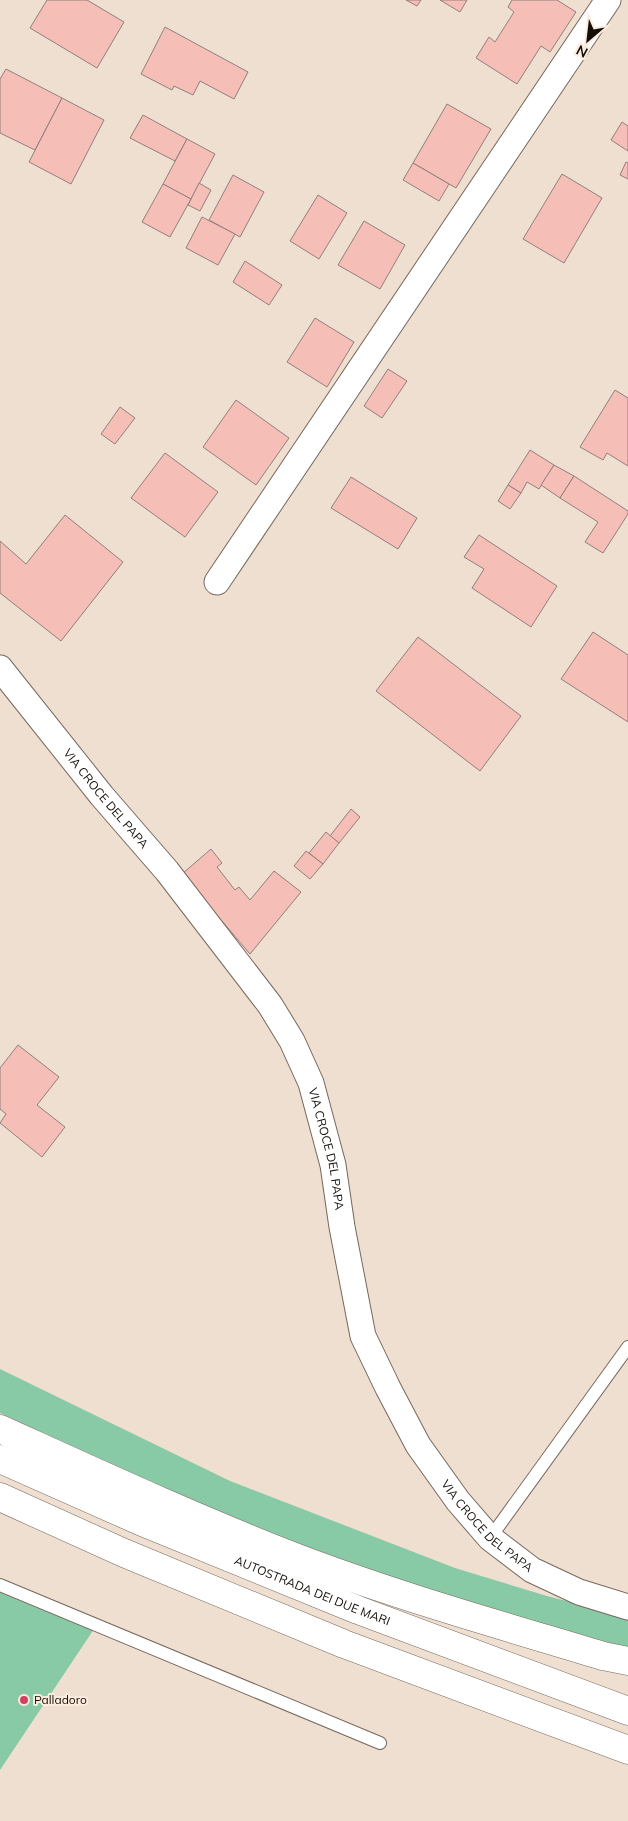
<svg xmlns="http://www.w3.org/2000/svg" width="628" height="1821" font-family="Mulish,sans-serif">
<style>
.green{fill:#88c9a6}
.building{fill:#f5beb6;stroke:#937f7c}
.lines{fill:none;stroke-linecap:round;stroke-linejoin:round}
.service-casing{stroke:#76685c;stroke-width:14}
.minor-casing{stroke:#76685c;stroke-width:27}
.motorway-casing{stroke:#76685c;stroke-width:29}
.service{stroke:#fff;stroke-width:12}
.minor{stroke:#fff;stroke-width:25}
.motorway{stroke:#fff;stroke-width:28}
.poi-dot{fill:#d14162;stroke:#fcecde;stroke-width:2}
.labels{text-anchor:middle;stroke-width:4;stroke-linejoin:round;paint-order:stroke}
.street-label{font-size:12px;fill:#130e09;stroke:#fcecde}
.poi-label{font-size:12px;fill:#130e09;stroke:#fcecde;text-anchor:start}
</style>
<rect width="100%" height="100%" fill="#eedfd1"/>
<g class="green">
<path d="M0 1369 230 1481 455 1568 547 1596 628 1617V1648C523 1618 416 1591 314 1551 208 1509 104 1461 0 1413Z"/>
<polygon points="0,1589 94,1629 0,1770"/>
</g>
<g class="building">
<polygon points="47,0 87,0 124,22 97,68 30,28"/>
<polygon points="406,0 421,0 417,6"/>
<polygon points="440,0 467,0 460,12"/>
<polygon points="512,0 557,0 576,12 550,52 541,46 517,84 476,58 489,37 495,42 514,12 508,7"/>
<polygon points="165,27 248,72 234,99 200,81 193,95 174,86 172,90 141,74"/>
<polygon points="6,69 62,98 35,150 0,133 0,79"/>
<polygon points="62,98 104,120 71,184 29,162"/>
<polygon points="447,104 491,129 456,188 413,163"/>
<polygon points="143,115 187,139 175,161 130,138"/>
<polygon points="622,122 628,126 628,151 611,140"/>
<polygon points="187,139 215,154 191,199 163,184"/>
<polygon points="626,162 628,163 628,179 620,175"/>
<polygon points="413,163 449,184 439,201 403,180"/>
<polygon points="562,174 602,198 564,263 523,239"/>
<polygon points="233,175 264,192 240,237 209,220"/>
<polygon points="199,183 211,190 200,211 188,205"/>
<polygon points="163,184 191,199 170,237 142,222"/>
<polygon points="318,195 347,213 319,259 290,241"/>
<polygon points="202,217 235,234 218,265 186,248"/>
<polygon points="364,221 405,245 380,289 338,265"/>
<polygon points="245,261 282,285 269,305 233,282"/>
<polygon points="315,318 354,342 327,387 287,362"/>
<polygon points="388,369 407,381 382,418 364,406"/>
<polygon points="615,390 628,398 628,466 607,453 603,460 580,447"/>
<polygon points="236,400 289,438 256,485 203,447"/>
<polygon points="120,407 135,418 115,444 101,434"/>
<polygon points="530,450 554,465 539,489 527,482 521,493 508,485"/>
<polygon points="165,453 218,492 185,537 131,498"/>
<polygon points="554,465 574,476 560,498 541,485"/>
<polygon points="574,476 628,511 628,514 603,553 585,542 598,522 560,498"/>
<polygon points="351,477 417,518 398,549 331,508"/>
<polygon points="508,485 521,493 510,509 498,501"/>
<polygon points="65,515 123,562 61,641 0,593 0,541 26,564"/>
<polygon points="479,535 557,586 531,627 472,588 484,569 464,557"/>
<polygon points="593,632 628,655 628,722 561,679"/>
<polygon points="418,637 521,716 480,771 376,691"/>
<polygon points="351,809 360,817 339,843 330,836"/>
<polygon points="326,832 339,843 323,864 309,853"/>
<polygon points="211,849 222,863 217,867 235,890 239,887 250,900 274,871 301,892 250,954 182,874"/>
<polygon points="306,851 323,864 310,879 294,866"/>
<polygon points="18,1045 59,1077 37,1105 65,1127 42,1157 0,1123 6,1114 0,1109 0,1068"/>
</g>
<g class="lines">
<defs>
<g id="service">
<polyline points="490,1538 628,1347"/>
<polyline points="0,1585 380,1743"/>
</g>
<g id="minor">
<polyline points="217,582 608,0"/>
<path id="s1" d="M0 668 102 796 167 871 270 1005 292 1041 311 1083 333 1165 342 1227 363 1336 388 1388 418 1445 458 1501 490 1538 532 1570 579 1592 628 1607"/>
</g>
<g id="motorway">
<path d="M0 1429C95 1472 190 1516 287 1554 390 1594 497 1624 603 1656L628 1661"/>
<path id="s2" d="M0 1459 140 1521 358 1610 628 1711"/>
<polyline points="0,1497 124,1553 344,1644 628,1750"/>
</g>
</defs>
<use href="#service" class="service-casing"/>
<use href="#minor" class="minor-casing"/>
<use href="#motorway" class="motorway-casing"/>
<use href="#service" class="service"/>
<use href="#minor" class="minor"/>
<use href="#motorway" class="motorway"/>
</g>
<circle class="poi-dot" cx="24" cy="1700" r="5"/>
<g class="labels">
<g class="street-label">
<text dy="4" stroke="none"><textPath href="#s1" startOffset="168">VIA CROCE DEL PAPA</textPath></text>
<text dy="4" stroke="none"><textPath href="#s1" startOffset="588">VIA CROCE DEL PAPA</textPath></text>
<text dy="4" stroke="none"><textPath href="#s1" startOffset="1008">VIA CROCE DEL PAPA</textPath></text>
<text dy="4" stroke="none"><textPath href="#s2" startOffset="339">AUTOSTRADA DEI DUE MARI</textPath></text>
</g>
<g class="poi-label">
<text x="34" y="1704">Palladoro</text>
</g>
</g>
<g transform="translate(588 40) rotate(208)" stroke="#fcecde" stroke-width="4" paint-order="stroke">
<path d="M0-4L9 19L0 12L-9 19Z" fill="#130e09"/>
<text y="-8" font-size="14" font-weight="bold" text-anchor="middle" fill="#130e09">N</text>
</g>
</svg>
